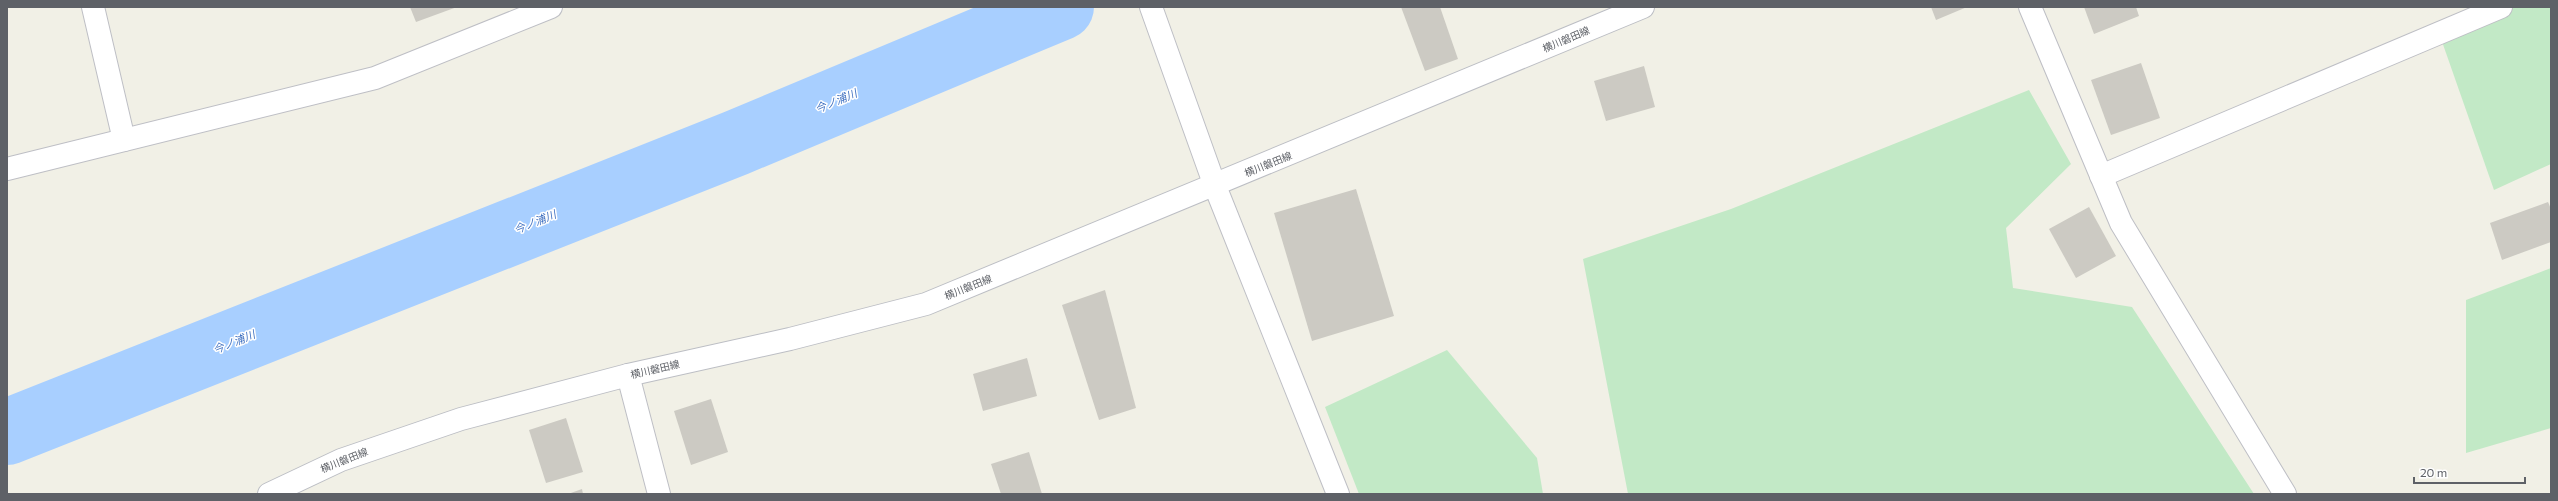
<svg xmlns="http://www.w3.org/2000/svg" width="2558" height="501" font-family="Commissioner,'Noto Sans JP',sans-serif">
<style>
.green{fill:#c2e9c6}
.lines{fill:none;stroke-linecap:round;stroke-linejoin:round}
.river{stroke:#a8cfff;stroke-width:66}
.building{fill:#cccac3}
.street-casing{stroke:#bebfc5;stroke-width:24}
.secondary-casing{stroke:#bcbec4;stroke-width:24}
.street{stroke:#fff;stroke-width:22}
.secondary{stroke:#fff;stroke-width:22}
.labels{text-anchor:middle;stroke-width:3;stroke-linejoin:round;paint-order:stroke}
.street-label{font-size:10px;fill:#5e6167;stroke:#fff}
.water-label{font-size:11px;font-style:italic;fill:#4071c1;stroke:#fff}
</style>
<rect width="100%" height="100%" fill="#f1f0e6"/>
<g class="green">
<polygon points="2501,7 2551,7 2551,164 2494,190 2439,33"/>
<polygon points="2029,90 2071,164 2006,228 2013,288 2132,307 2254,494 1628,494 1583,259 1731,209"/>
<polygon points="2551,268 2551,428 2466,453 2466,300"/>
<polygon points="1447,350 1537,458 1543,494 1359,494 1325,407"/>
</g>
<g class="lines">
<polyline class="river" points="7,432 736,143 1061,7"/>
</g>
<g class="building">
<polygon points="410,7 457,7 416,22"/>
<polygon points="1401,7 1440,7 1458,59 1425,71"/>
<polygon points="1931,7 1967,7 1936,20"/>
<polygon points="2084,7 2136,7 2139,16 2094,34"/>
<polygon points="2141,63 2160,118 2111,135 2091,80"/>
<polygon points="1644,66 1655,107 1606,121 1594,81"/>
<polygon points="1356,189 1394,316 1312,341 1274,213"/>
<polygon points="2548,202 2551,209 2551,242 2502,260 2490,223"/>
<polygon points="2089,207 2116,256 2076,278 2049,229"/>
<polygon points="1105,290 1136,408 1099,420 1062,305"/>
<polygon points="1027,358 1037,396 983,411 973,374"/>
<polygon points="711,399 728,452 691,465 674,411"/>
<polygon points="566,418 583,472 546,483 529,430"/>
<polygon points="1029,452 1042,494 1001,494 991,464"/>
<polygon points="582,489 583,494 568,494"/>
</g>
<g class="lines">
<defs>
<g id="street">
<polyline points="93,7 124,140"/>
<polyline points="1151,7 1215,186 1338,494"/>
<polyline points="2030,7 2121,223 2285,494"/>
<polyline points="7,169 375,78 551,7"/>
<polyline points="2101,176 2501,7"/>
<polyline points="628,375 659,494"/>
</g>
<polyline id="secondary" points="269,494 341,460 461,419 628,375 790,339 926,304 1643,7"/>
</defs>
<use href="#street" class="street-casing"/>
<use href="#secondary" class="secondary-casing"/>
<use href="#street" class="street"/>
<use href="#secondary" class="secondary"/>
</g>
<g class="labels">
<g class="street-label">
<text transform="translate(1566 39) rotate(-23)" y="4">横川磐田線</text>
<text transform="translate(1268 164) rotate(-22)" y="4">横川磐田線</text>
<text transform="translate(968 287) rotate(-22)" y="4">横川磐田線</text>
<text transform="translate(655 369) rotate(-13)" y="4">横川磐田線</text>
<text transform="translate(344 460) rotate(-22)" y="4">横川磐田線</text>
</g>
<g class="water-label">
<text transform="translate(836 101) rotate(-23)" y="4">今ノ浦川</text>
<text transform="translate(535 222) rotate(-22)" y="4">今ノ浦川</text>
<text transform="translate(234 342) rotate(-22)" y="4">今ノ浦川</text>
</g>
</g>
<rect width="2558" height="501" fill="none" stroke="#5e6167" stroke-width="16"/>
<path d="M2414 477v6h111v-6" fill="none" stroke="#5e6167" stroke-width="2"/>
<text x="2420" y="477" font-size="12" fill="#5e6167" stroke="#ffffff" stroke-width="3" paint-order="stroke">20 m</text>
</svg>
